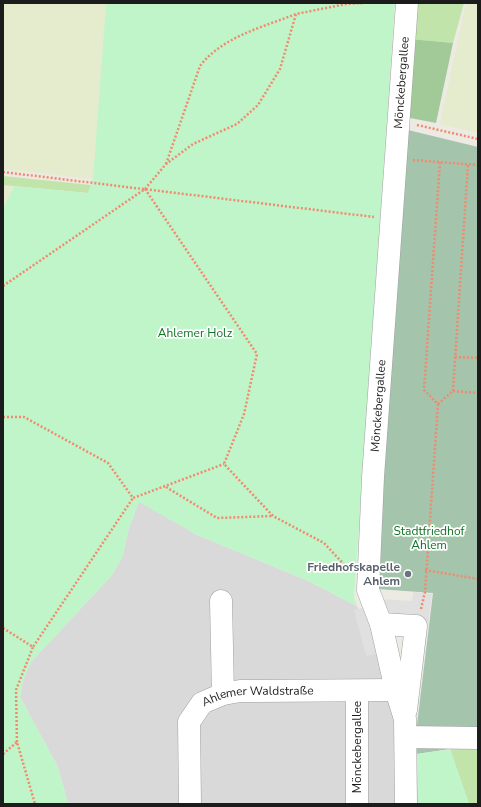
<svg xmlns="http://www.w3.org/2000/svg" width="481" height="807" font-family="'Nunito Sans',sans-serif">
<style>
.residential{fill:#dad9d9}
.farmland{fill:#e5ebcd}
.grass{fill:#c0e4aa}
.forest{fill:#a2ca99}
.cemetery{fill:#a4c4ac}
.park{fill:#c0f5ca}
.parking{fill:#e0e0e0}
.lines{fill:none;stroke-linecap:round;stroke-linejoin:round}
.minor-casing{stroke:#a0a0a0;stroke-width:23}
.path{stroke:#f18a6e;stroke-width:2.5;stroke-dasharray:2 2;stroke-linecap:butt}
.minor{stroke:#fff;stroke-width:22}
.worship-dot{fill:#6b7280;stroke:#fff;stroke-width:1.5}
.labels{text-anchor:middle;stroke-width:3.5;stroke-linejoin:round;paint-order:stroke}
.street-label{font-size:12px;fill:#1c1c1c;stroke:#fff}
.park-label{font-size:12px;fill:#117224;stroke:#fff}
.worship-label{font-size:12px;font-weight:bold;fill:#5b616d;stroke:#fff;text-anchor:end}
</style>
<rect width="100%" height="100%" fill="#eceae2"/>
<polygon class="residential" points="139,501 197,535 306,580 357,606 417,754 418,804 68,804 58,767 20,697 23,680 31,662 112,575 123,556 128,531"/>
<g class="farmland">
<polygon points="3,3 106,3 93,179 3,169"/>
<polygon points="466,3 478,3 478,133 440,124"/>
<polygon points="3,185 14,186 3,209"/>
</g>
<g class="grass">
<polygon points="409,3 464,3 453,43 410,39"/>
<polygon points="3,176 91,185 88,193 3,185"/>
<polygon points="478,741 478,804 469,804 450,749"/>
</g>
<polygon class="forest" points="410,39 453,43 436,123 405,117"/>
<polygon class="cemetery" points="408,130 478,147 478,741 450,749 417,754 417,725 433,593 378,589 377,569"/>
<g class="park">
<polygon points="106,3 395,3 354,598 357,606 306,580 197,535 139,502 128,531 123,556 112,575 31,662 23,680 20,697 58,767 68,804 3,804 3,209 14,186 88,193 93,179"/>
<polygon points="450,749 469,804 418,804 417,754"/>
</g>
<g class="parking">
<polygon points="413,592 432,594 414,738 419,625 385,623 380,599 412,601"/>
<polygon points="367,607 378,653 366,656 354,610"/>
</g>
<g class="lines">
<defs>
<g id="minor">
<polyline points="221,601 223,694"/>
<polyline points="381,624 416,626 406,710"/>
<polyline points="357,691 357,804"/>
<polyline points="406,737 478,738"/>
<path id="s1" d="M190 804 189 722 202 703 223 694 240 691 396 690"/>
<path id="s2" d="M406 804 405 719 396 690 381 624 368 590 373 477 407 3"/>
</g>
</defs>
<use href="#minor" class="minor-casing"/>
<g class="path">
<polyline points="417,125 478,139"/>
<polyline points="413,160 478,165"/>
<path d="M166 164 200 66C222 37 263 27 296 14"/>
<polyline points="3,172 374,217"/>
<polyline points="145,189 257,354 244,414 224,464 273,516 324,543 351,572"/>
<polyline points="3,286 145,189 166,164 193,144 237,124 258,105 280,69 296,14 346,4 363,3"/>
<polyline points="455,357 478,358"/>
<polyline points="453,391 478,393"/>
<polyline points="438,404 453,391 468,164"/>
<polyline points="3,417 24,417 108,463 133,498 224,464"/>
<polyline points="166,487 217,518 273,516"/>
<polyline points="425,570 478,579"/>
<polyline points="421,609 425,592 438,404 424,390 440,162"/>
<polyline points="3,628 33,647 133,498"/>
<polyline points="17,742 16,690 33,647"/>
<polyline points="3,754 17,742 35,804"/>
</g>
<use href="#minor" class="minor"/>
</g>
<circle class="worship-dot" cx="408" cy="574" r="4"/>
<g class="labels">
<g class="street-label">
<text dy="4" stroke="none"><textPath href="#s2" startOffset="728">Mönckebergallee</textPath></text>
<text dy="4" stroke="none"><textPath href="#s2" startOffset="404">Mönckebergallee</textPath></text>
<text dy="4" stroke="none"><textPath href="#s1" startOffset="162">Ahlemer Waldstraße</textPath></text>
<text transform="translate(357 747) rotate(-90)" y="4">Mönckebergallee</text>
</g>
<g class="park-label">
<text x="195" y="337">Ahlemer Holz</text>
<text x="429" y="535">Stadtfriedhof<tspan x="429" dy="14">Ahlem</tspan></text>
</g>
<g class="worship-label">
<text x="400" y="571">Friedhofskapelle<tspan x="400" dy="14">Ahlem</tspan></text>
</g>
</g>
<rect width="481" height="807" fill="none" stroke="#1c1c1c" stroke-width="8"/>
</svg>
